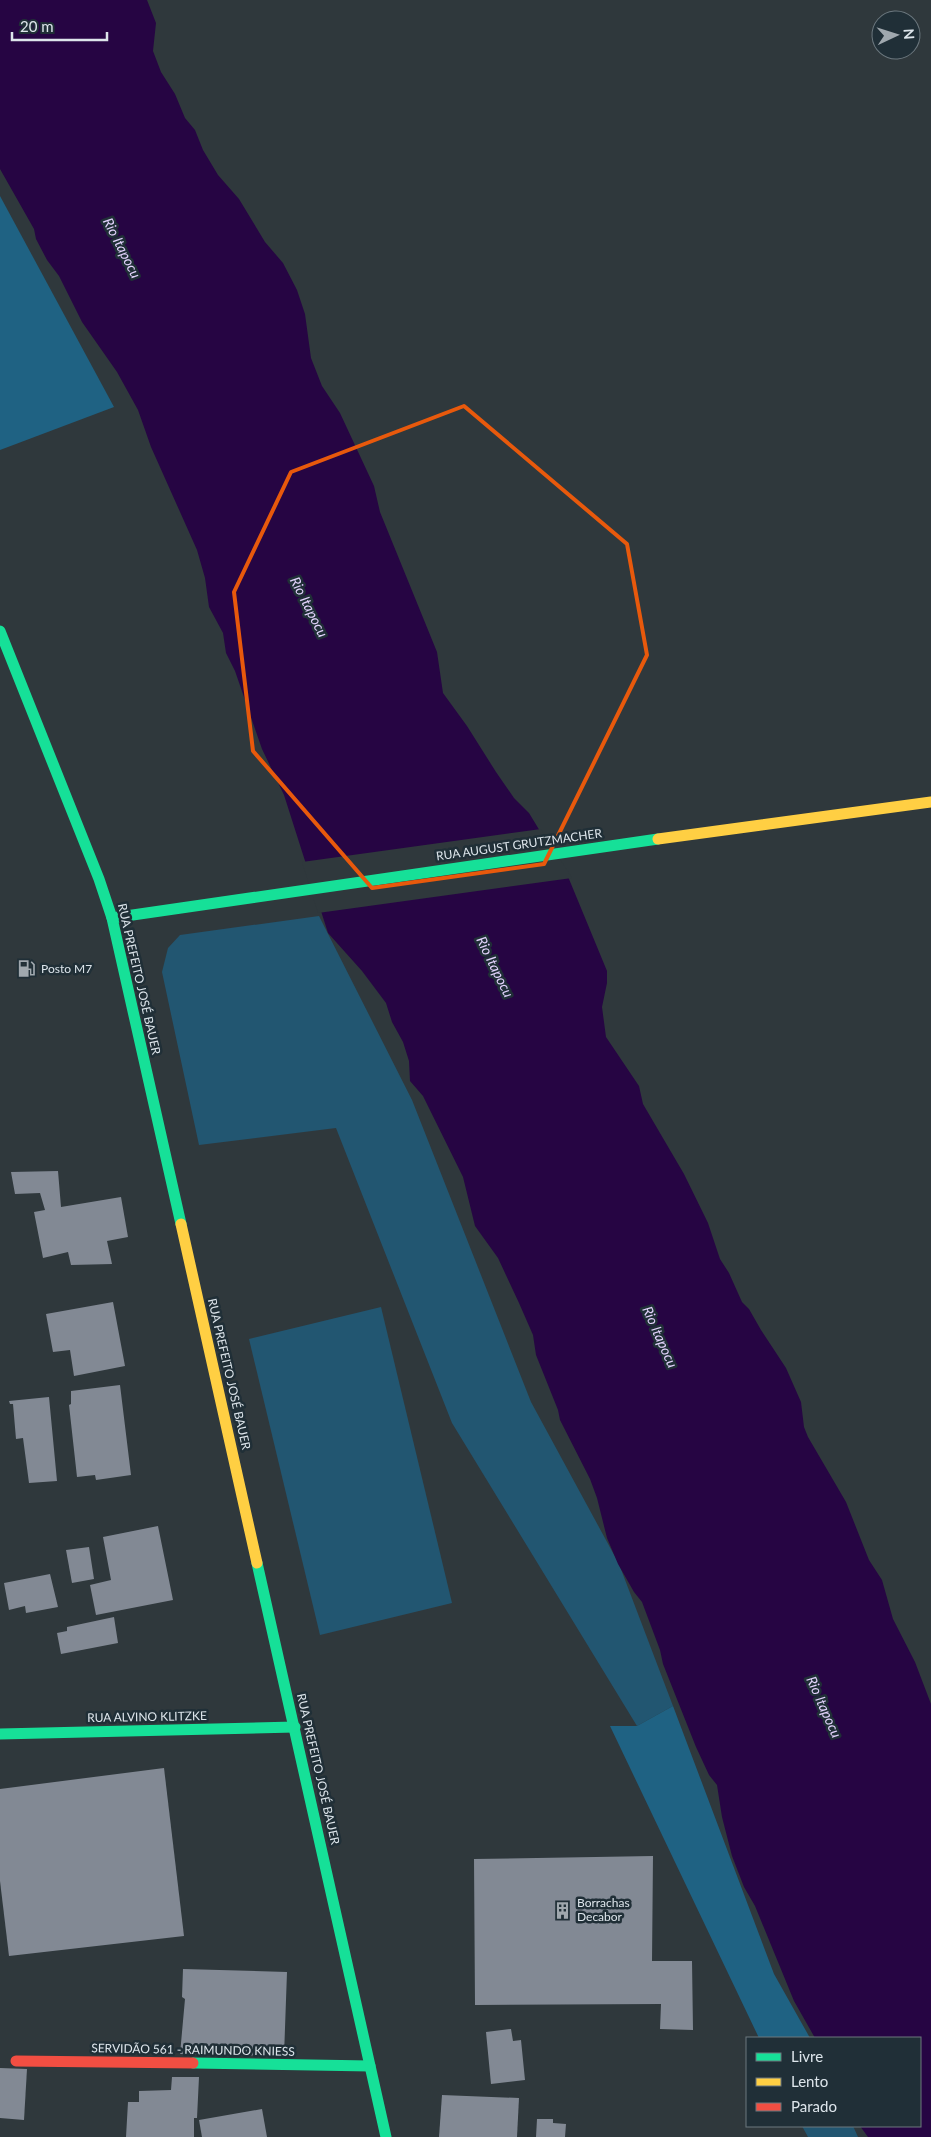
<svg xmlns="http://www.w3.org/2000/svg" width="931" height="2137" font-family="Lato,sans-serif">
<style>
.green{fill:#225671}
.forest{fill:#1f6283}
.water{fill:#260543}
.pier{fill:#2f383c}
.building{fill:#828994}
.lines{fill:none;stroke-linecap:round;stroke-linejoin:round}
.fast{stroke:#16e098;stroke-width:11}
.slow{stroke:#ffcf43;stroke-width:11}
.jam{stroke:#f24e42;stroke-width:11}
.marked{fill:none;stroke:#e8590c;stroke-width:4;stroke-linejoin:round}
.labels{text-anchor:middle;stroke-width:5;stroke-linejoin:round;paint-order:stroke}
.street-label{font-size:12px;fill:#dde5eb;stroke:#202f37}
.poi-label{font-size:12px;fill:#dde5eb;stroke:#202f37;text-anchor:start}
.water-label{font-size:14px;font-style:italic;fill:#e2d2fc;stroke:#202f37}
</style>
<rect width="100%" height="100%" fill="#2f383c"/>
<g class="green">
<polygon points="319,916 412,1100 531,1402 619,1564 673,1706 637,1726 452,1423 336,1128 199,1145 162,972 168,948 180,935"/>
<polygon points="381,1307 452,1603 320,1635 249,1339"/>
<polygon points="802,2126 853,2126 858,2137 808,2137"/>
</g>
<g class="forest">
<polygon points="0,196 114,407 0,450"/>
<polygon points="673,1706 774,1974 810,2038 759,2038 610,1726 637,1726"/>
</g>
<polygon class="water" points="0,0 147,0 156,23 153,51 161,72 175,94 185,118 195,130 203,150 218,175 239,199 265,242 283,263 297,290 305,314 311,358 322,386 340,413 374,486 380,512 437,652 443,693 467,726 496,772 514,798 529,813 569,879 607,971 607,983 602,1007 606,1037 639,1086 643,1104 684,1174 708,1223 720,1259 729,1273 742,1302 749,1309 761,1330 786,1368 801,1402 804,1427 808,1437 846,1502 869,1560 882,1580 893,1619 915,1662 931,1704 931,2137 868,2137 860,2126 920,2126 920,2038 815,2038 794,2001 755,1906 744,1887 732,1856 722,1817 717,1785 709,1775 696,1747 663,1664 660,1650 642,1602 634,1592 618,1564 607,1538 597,1498 590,1479 560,1420 558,1410 536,1355 533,1335 519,1303 498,1258 475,1226 463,1177 423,1096 410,1081 409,1061 403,1042 392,1022 386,1003 362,971 328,933 284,795 262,749 235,671 226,653 223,633 209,607 205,578 197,550 151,447 138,410 117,372 82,322 59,276 47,260 36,239 34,229 0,169"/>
<polygon class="pier" points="541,829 572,878 318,913 302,862"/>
<g class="building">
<polygon points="58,1171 61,1207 121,1197 128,1237 107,1241 112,1264 71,1265 68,1252 43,1258 34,1212 45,1210 40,1193 15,1194 11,1172"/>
<polygon points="113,1302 125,1366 74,1376 70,1350 53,1352 46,1314"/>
<polygon points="120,1385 131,1475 96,1480 95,1475 77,1477 69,1405 71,1404 71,1391"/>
<polygon points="49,1397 57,1481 29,1483 23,1438 16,1439 13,1404 10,1404 9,1401"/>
<polygon points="158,1526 173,1600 96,1615 90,1585 111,1580 103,1537"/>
<polygon points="89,1547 94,1579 72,1583 66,1550"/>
<polygon points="50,1574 58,1607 26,1613 25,1606 9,1610 4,1583"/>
<polygon points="114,1617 118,1643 61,1654 57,1633 67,1631 67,1627"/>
<polygon points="164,1768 184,1936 9,1956 0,1881 0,1789"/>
<polygon points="653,1856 652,1961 692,1961 693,2030 660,2029 661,2004 475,2005 474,1859"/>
<polygon points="183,1969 287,1972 284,2056 180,2054 185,1999 182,1997"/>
<polygon points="511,2029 513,2041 521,2040 525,2080 491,2084 486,2032"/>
<polygon points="0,2068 27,2069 24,2120 0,2118"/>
<polygon points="172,2077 199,2077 197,2118 194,2118 194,2137 126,2137 128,2102 139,2102 139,2091 171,2090"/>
<polygon points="442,2095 519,2098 517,2137 439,2137"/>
<polygon points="262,2109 267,2137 202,2137 199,2120"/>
<polygon points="537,2119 553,2119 553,2123 566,2124 565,2137 536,2137"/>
</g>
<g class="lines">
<g class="fast">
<polyline points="0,631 99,879 112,918 181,1224"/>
<polyline points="112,918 658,839"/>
<polyline points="257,1563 386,2137"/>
<polyline points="0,1734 295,1727"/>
<polyline points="193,2063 370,2066"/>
</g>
<g class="slow">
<polyline points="658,839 931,802"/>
<polyline points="181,1224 257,1563"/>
</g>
<polyline class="jam" points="16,2061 193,2063"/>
</g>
<path class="marked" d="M464 406 627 544 647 655 544 864 372 888 253 751 234 592 291 472Z"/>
<defs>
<symbol id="fuel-bare" viewBox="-9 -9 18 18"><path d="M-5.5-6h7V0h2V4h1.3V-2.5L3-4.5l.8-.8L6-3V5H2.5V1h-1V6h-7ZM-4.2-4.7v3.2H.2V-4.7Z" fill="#a0a8ae" stroke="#202f37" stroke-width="2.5" paint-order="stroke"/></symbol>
<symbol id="building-bare" viewBox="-9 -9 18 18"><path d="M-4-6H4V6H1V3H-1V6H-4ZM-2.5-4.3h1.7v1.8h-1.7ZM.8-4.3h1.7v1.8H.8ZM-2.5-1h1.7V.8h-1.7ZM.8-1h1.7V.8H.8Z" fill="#a0a8ae" stroke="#202f37" stroke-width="2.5" paint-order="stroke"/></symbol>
</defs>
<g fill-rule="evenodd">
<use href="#fuel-bare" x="14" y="956" width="25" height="25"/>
<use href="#building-bare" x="550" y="1898" width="25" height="25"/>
</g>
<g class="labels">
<g class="street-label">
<text transform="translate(519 845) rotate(-8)" y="4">RUA AUGUST GRUTZMACHER</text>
<text transform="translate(139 979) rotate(77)" y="4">RUA PREFEITO JOSÉ BAUER</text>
<text transform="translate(229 1374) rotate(77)" y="4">RUA PREFEITO JOSÉ BAUER</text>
<text transform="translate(147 1717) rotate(-1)" y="4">RUA ALVINO KLITZKE</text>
<text transform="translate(318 1769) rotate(77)" y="4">RUA PREFEITO JOSÉ BAUER</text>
<text transform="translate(193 2050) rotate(1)" y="4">SERVIDÃO 561 - RAIMUNDO KNIESS</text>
</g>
<g class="poi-label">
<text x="41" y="973">Posto M7</text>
<text x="577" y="1907">Borrachas<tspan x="577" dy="14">Decabor</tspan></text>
</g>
<g class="water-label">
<text transform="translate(122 248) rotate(63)" y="5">Rio Itapocu</text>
<text transform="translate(309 607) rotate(63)" y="5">Rio Itapocu</text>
<text transform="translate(495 967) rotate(64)" y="5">Rio Itapocu</text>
<text transform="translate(660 1337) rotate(66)" y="5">Rio Itapocu</text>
<text transform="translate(824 1707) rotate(66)" y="5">Rio Itapocu</text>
</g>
</g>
<rect x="746" y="2037" width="175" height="90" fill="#202f37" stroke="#6c787f"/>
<rect x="756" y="2053" width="25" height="8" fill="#16e098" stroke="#6c787f"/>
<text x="791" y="2062" font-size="15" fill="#dde5eb">Livre</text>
<rect x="756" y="2078" width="25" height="8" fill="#ffcf43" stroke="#6c787f"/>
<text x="791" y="2087" font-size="15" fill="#dde5eb">Lento</text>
<rect x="756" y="2103" width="25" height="8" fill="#f24e42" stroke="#6c787f"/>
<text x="791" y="2112" font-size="15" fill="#dde5eb">Parado</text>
<g transform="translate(896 35) rotate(86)"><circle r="24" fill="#202f37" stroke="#6c787f"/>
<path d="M0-4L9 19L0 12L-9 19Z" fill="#a0a8ae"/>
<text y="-8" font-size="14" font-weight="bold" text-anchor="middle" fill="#dde5eb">N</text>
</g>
<path d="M12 32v8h95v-8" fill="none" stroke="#dde5eb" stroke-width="2.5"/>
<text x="20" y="32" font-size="15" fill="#dde5eb" stroke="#202f37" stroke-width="4" paint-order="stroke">20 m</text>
</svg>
